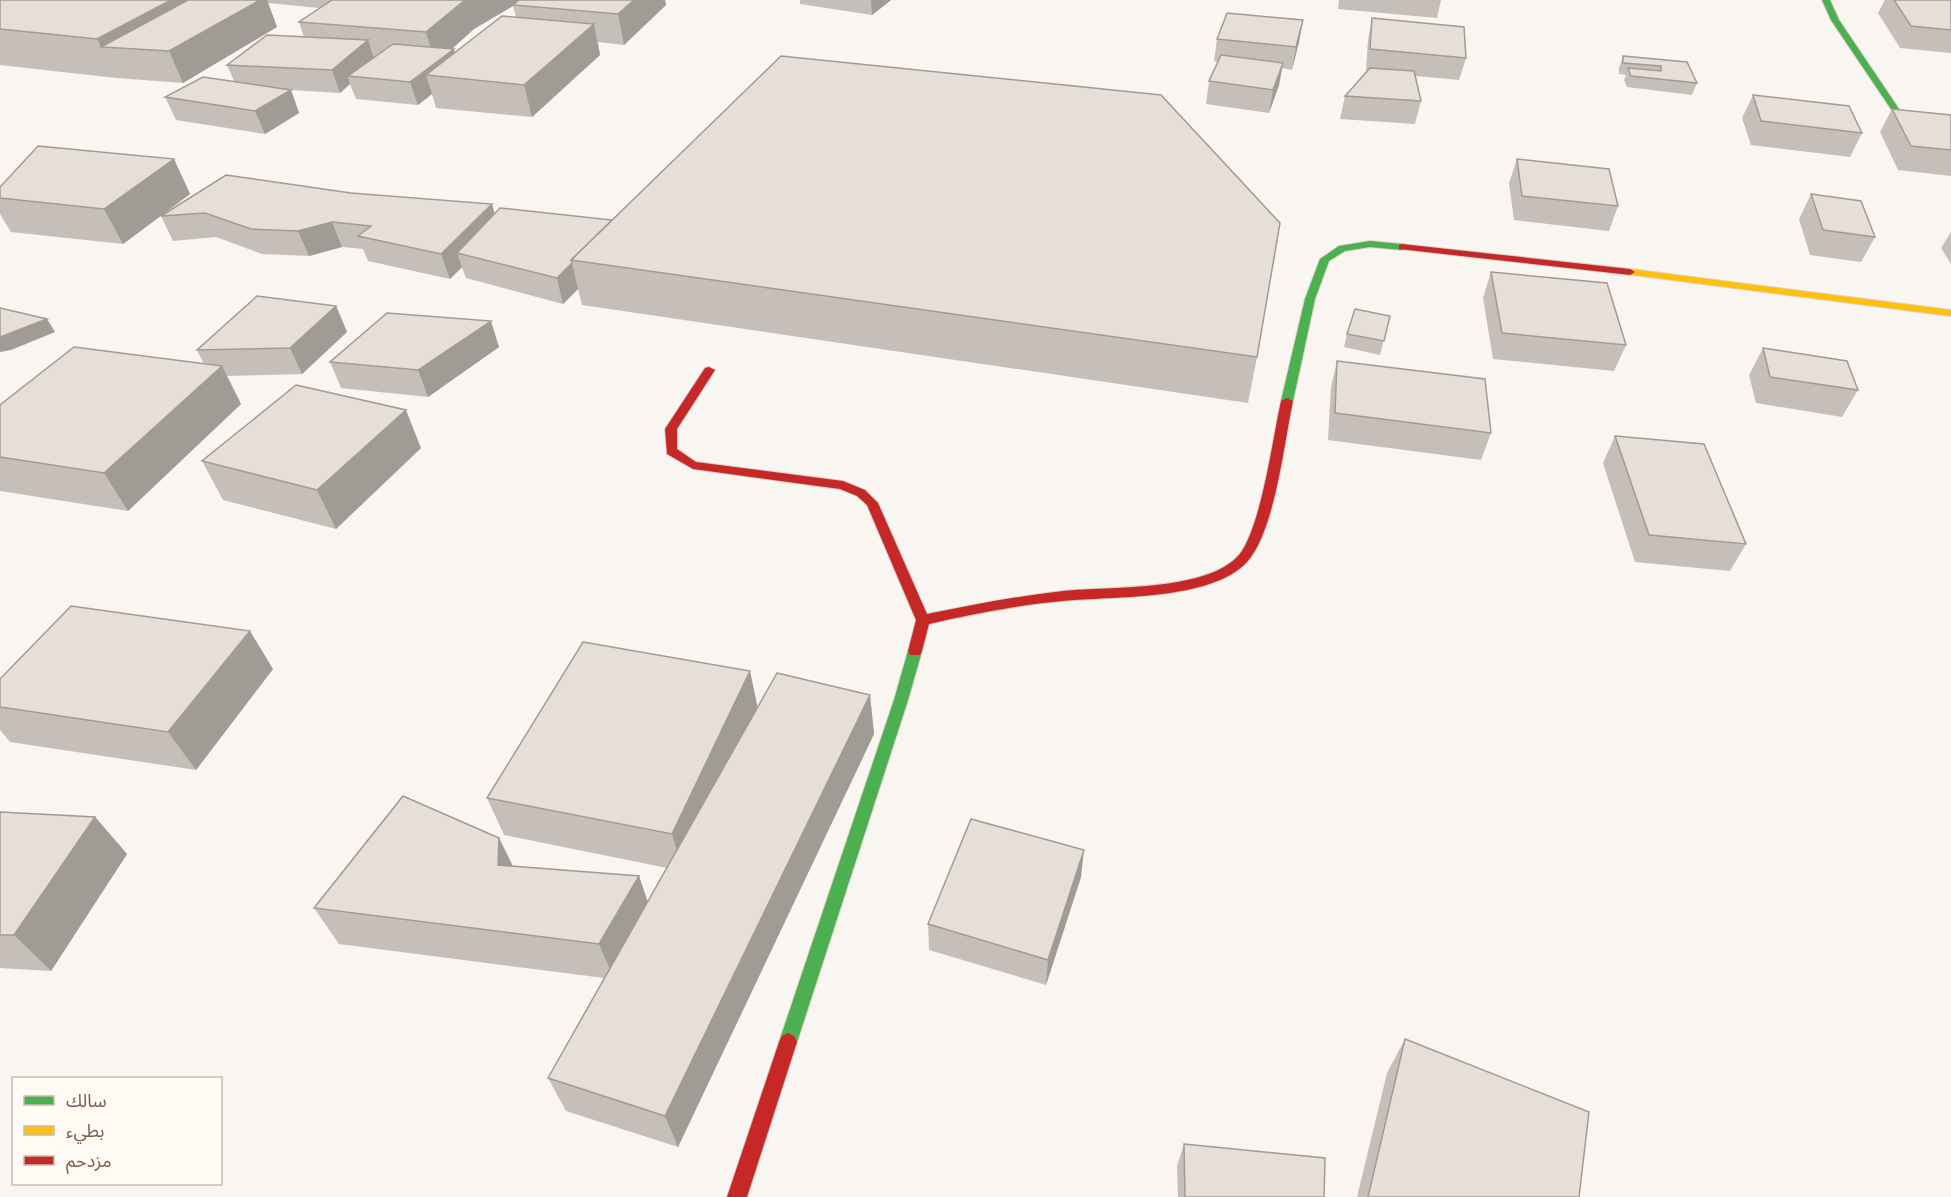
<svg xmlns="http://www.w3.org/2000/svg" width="1951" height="1197" font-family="Mulish,'Noto Sans Arabic',sans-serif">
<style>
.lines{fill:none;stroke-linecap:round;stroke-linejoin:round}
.fast-casing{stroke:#d9d2cb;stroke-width:2}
.slow-casing{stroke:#d9d2cb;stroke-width:2}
.jam-casing{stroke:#d9d2cb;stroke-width:2}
.fast{fill:#4caf50;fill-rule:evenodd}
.slow{fill:#ffc107;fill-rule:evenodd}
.jam{fill:#c62828;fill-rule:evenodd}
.wall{fill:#c6bfb9;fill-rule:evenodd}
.shaded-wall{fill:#a19b96}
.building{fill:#e6ded7;stroke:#a19b96;stroke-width:1.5}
</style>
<rect width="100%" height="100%" fill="#f9f5f0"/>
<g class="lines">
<defs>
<g id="fast">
<polygon points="1822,0 1830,0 1839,20 1899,109 1898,111 1891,109 1831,20"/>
<polygon points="1370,241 1402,244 1407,247 1402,250 1370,247 1345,251 1329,261 1315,299 1293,401 1287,404 1283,403 1281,401 1305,299 1320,259 1339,246"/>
<polygon points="915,646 920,647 922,651 908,700 797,1042 794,1048 788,1051 782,1048 779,1042 894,700 908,651 910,647"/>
</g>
<polygon id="slow" points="1630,269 1951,310 1951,316 1626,274 1625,272"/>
<g id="jam">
<polygon points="1402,244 1630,269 1635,272 1630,275 1399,249 1399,245"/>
<path d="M709 367 715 370 677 429V449L696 462 843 481 865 490 878 503 927 614C972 605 1017 596 1063 591 1109 586 1206 592 1239 555 1261 528 1273 437 1281 401L1287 398 1293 401C1284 443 1275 531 1247 562 1211 601 1113 596 1063 601 1018 605 973 614 929 624L922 651 920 655H910L908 651 916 620 867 505 857 496 840 489 693 469 667 454 665 429 705 368Z"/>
<polygon points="788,1033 794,1036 797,1042 747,1197 727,1197 779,1042 782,1036"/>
</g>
</defs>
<use href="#fast" class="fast-casing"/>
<use href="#slow" class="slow-casing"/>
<use href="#jam" class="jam-casing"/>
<use href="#fast" class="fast"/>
<use href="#slow" class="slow"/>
<use href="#jam" class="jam"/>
</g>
<g class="wall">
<path d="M0 0H665L666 5 624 45 598 42 600 55 532 117 436 108 432 94 418 105 356 99 350 84 340 93 291 90 299 113 265 134 176 120 165 97 234 81 227 65 304 37 299 22 319 8 268 3 277 27 183 83 116 78 0 65ZM513 6 516 17 455 53 452 49 474 29Z"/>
<polygon points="800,0 891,0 872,15 800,4"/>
<polygon points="1339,0 1441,0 1437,18 1338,9"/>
<polygon points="1885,0 1951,0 1951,53 1900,48 1878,13"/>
<polygon points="1372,18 1466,58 1459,80 1416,76 1421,101 1415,124 1340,119 1345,96 1366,72 1366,71 1368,40"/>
<polygon points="1303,20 1299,42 1292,70 1282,68 1279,85 1269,113 1206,104 1209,81 1219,62 1214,61 1217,39"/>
<polygon points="1623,56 1687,62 1697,83 1692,95 1627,87 1624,80 1626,75 1619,74 1619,68"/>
<polygon points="1753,95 1862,133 1850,157 1751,145 1742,118"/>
<polygon points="1892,109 1951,115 1951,176 1898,170 1880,132"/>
<polygon points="174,159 190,194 162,215 226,175 495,214 1257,357 1248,403 582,305 578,289 563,304 466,278 462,267 450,279 368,261 363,249 342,247 309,256 262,254 216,237 173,241 161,216 123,244 11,232 0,214 0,187"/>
<polygon points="1517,159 1618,206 1609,231 1514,220 1509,183"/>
<polygon points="1811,194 1875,237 1861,262 1810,255 1799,219"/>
<polygon points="1951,232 1951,264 1941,248"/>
<polygon points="1491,272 1626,345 1614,371 1493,359 1483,298"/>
<polygon points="336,306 347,332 302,374 227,376 241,404 128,511 0,491 0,405 204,364 197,350"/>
<polygon points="1390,316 1380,355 1344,347 1347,334"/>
<polygon points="499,347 428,397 341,388 330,362"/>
<polygon points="1763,348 1858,390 1842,417 1756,403 1749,375"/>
<polygon points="1337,361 1491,433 1481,460 1328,440 1331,387"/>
<polygon points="1615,436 1746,544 1730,571 1635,562 1603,463"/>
<polygon points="421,448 336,529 223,500 202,461"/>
<polygon points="273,669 196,770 10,742 0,730 0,679"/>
<polygon points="750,671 757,708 870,695 874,734 678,1147 566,1111 548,1078 604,978 339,944 314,908 499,838 513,866 639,876 648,902 667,868 504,835 487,798"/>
<polygon points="0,812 95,817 127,854 51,971 0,968"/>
<polygon points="1081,877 1046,985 929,950 928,924"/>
<polygon points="1405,1039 1579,1197 1357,1197 1387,1073"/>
<polygon points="1184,1144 1324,1197 1178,1197 1177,1166"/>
</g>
<g class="shaded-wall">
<polygon points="171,0 233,0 101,47 97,39"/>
<polygon points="260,0 267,0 277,27 183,83 169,51"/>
<polygon points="465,0 523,0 513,5 513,6 474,29 437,62 454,49 460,72 426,75 432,94 418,105 410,82 435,63 426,32"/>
<polygon points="634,0 665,0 666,5 624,45 618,14"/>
<polygon points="871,0 891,0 872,15"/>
<polygon points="1303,20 1299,42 1292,70 1296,47"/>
<polygon points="594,24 600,55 532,117 524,85"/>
<polygon points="368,40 375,62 348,76 350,84 340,93 332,70"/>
<polygon points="1283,63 1279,85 1269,113 1273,90"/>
<polygon points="291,90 299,113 265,134 255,111"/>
<polygon points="174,159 190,194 123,244 104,209"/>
<polygon points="492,204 499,229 457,253 462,267 450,279 441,254"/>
<polygon points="332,222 342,247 309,256 298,231"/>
<polygon points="572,263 578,289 563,304 557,278"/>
<polygon points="336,306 347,332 302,374 290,348"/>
<polygon points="47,319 55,332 11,350 0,352 0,337"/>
<polygon points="491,321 499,347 428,397 418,370"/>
<polygon points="222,366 241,404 128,511 104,473"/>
<polygon points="406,410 421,448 336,529 317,490"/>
<polygon points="250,631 273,669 196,770 168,732"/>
<polygon points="750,671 758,709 683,871 672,834"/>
<polygon points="870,695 874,734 678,1147 665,1116"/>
<polygon points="95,817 127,854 51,971 14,935"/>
<polygon points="499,838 517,875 498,865"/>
<polygon points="1084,850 1081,877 1046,985 1048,960"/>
<polygon points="639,876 651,912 614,979 599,944"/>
</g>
<g class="building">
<polygon points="0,0 171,0 97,39 0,29"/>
<polygon points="188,0 260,0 169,51 101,47"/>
<polygon points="332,0 465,0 426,32 299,22"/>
<polygon points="519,0 634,0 618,14 513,5"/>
<polygon points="1894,0 1951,0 1951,30 1911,26"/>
<polygon points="1227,13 1303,20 1296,47 1217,39"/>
<polygon points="502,16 594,24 524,85 426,75"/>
<polygon points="1372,18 1464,27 1466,58 1370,49"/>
<polygon points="267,35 368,40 332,70 227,65"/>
<polygon points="393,44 454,49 410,82 348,76"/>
<polygon points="1221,55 1283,63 1273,90 1209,81"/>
<polygon points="781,56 1161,95 1280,223 1257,357 571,260"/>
<polygon points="1623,56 1687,62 1697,83 1631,76 1628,68 1661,71 1661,66 1623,63"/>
<polygon points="1370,68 1414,71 1421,101 1345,96"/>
<polygon points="203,77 291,90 255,111 165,97"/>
<polygon points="1753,95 1849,106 1862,133 1761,121"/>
<polygon points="1892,109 1951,115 1951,150 1911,146"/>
<polygon points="38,146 174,159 104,209 0,198 0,187"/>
<polygon points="1517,159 1609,169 1618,206 1522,196"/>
<polygon points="226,175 351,193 492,204 441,254 358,236 371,226 332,222 298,231 251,229 205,213 161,216"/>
<polygon points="1811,194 1861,201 1875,237 1823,230"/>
<polygon points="500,208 612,220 571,260 572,263 557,278 457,253"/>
<polygon points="1491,272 1607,283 1626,345 1502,333"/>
<polygon points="257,296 336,306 290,348 197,350"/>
<polygon points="0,308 47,319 0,337"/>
<polygon points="1355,309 1390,316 1384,341 1347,334"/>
<polygon points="387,313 491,321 418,370 330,362"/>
<polygon points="74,347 222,366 104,473 0,457 0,405"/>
<polygon points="1763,348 1847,361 1858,390 1770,377"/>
<polygon points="1337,361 1485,379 1491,433 1335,413"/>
<polygon points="296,385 406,410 317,490 202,461"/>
<polygon points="1615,436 1704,444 1746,544 1649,535"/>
<polygon points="71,606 250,631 168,732 0,707 0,679"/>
<polygon points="583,642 750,671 672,834 487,798"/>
<polygon points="777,673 870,695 665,1116 548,1078"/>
<polygon points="403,796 499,838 498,865 639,876 599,944 314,908"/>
<polygon points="0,812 95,817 14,935 0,935"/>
<polygon points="971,819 1084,850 1048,960 928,924"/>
<polygon points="1405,1039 1589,1112 1579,1197 1368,1197"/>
<polygon points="1184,1144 1325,1158 1324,1197 1185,1197"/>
</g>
<rect x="12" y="1077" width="210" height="108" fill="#fffaf3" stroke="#cabbb1" stroke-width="1.5"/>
<rect x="24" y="1096" width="30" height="9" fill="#4caf50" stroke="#cabbb1" stroke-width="1.5"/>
<text x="66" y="1107" font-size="18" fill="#7a5c4d">سالك</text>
<rect x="24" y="1126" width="30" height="9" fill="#ffc107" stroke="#cabbb1" stroke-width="1.5"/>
<text x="66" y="1137" font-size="18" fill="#7a5c4d">بطيء</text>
<rect x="24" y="1156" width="30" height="9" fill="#c62828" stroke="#cabbb1" stroke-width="1.5"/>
<text x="66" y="1167" font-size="18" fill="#7a5c4d">مزدحم</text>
</svg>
